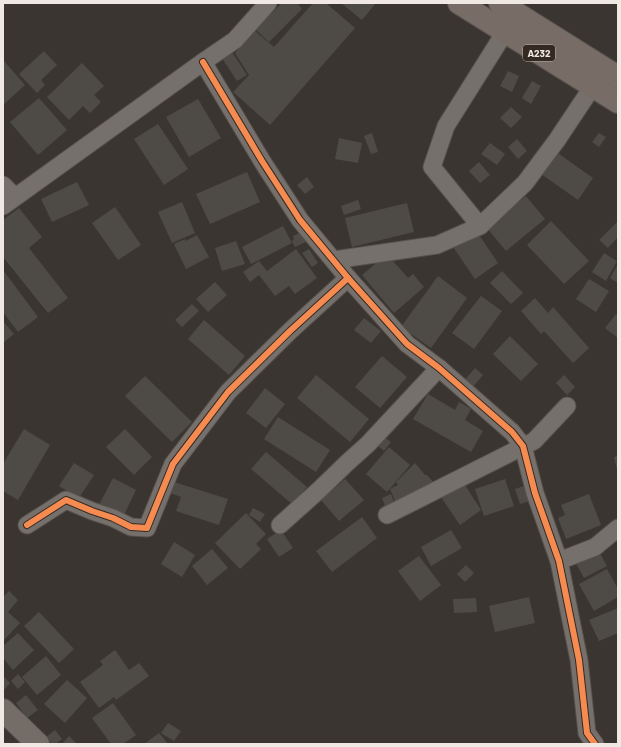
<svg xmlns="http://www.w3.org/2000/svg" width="621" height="747" font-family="Barlow,sans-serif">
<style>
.building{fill:#4e4b46}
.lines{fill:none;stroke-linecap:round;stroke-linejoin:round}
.street-casing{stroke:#57514d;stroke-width:19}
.secondary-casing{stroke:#57514d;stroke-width:24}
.highway-casing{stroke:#57514d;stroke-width:24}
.street{stroke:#76706c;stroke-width:17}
.secondary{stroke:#736c67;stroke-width:22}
.highway{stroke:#786c67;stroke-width:22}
.cycleway-casing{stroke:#352a21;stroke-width:8}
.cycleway{stroke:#f68b52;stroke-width:6}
.labels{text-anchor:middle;stroke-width:3;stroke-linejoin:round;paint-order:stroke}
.shield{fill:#352a21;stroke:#b8afa8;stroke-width:1}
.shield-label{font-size:10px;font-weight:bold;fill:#f0e8e2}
</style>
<rect width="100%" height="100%" fill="#3a3530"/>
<g class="building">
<polygon points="282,3 297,3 302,9 269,42 255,29"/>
<polygon points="313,3 326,3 355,28 270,125 233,92 249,75 235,53 255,31 274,47"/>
<polygon points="341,3 376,3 362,20"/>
<polygon points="44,51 57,65 41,80 45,85 37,93 19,74"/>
<polygon points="232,52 247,75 237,81 222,58"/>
<polygon points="4,61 25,85 3,105 3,62"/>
<polygon points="82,63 104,86 94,95 101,102 90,113 83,106 69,120 47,97"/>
<polygon points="508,71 519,76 512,92 500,86"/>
<polygon points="532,81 541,86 531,104 522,98"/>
<polygon points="39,98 67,130 38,155 10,122"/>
<polygon points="198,99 221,138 189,157 166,117"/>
<polygon points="511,107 522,117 511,128 500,118"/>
<polygon points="158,124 188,169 164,185 134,139"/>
<polygon points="372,133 378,152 371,154 364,136"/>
<polygon points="599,133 606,137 599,147 592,142"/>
<polygon points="339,138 362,143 358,163 335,159"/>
<polygon points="517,139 527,151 518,159 508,147"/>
<polygon points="490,143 505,154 497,165 481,154"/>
<polygon points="552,149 593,178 578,200 537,171"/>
<polygon points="479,162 490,175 480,183 469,171"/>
<polygon points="247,172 260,202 210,224 196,194"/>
<polygon points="307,177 314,187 305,194 297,185"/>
<polygon points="77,182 89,205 52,222 41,199"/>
<polygon points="526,196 545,219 506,251 487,228"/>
<polygon points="358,200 361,209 344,215 341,206"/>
<polygon points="182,202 195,233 172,243 158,212"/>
<polygon points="407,203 414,232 352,247 345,218"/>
<polygon points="115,207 141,245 118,260 92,223"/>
<polygon points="19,208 42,237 29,248 68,298 48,313 3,257 3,220"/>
<polygon points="551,221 589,261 564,284 527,245"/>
<polygon points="618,221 618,237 608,248 599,240"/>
<polygon points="283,226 292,243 251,264 242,247"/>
<polygon points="475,229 498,263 475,279 451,244"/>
<polygon points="303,231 308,241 295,247 292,241 294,239 293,236"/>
<polygon points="197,235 209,257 186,269 174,244 185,239 186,241"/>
<polygon points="236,241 245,264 222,271 215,248"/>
<polygon points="296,249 317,278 295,294 289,286 275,296 259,275 250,282 243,272 259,261 267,271"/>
<polygon points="309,249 318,263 312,267 302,253"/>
<polygon points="604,253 617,261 606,281 592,272"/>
<polygon points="387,254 408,278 413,274 424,287 394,313 362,275"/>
<polygon points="618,264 618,283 610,278"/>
<polygon points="3,270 38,317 18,332 3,312"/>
<polygon points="502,271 523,293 511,304 490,283"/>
<polygon points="438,276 467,298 431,348 401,327"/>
<polygon points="589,279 609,291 596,312 576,299"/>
<polygon points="215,282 227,295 208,312 196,299"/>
<polygon points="481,296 502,311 474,349 452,333"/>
<polygon points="535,298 548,313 553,307 589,348 573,363 544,331 541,334 521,311"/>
<polygon points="192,304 199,311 182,327 175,320"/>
<polygon points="616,314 618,316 618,338 605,328"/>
<polygon points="364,318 381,331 371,343 354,330"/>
<polygon points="204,320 245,356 229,375 188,339"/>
<polygon points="3,321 14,334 3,343"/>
<polygon points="510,336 538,364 521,381 493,354"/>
<polygon points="382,356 407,377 380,408 355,387"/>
<polygon points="475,368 483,375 472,388 464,381"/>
<polygon points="316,375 369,419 350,442 297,398"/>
<polygon points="564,375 575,387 567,395 556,383"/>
<polygon points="145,376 192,422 172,442 125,396"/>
<polygon points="265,388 285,404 266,428 246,413"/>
<polygon points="428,394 455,410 459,402 471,409 465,420 483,431 471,452 413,419"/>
<polygon points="278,417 330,450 316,472 264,439"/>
<polygon points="24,429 50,445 18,500 3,491 3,464"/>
<polygon points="125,429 152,457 134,475 106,447"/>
<polygon points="384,437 391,442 384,451 377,445"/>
<polygon points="389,447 410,465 387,492 366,474"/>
<polygon points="266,452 307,487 292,504 251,469"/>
<polygon points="618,456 618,469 617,469 614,457"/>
<polygon points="74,463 94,475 79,498 59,486"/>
<polygon points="415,463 425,475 427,475 435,484 396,503 390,489 398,485 396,482"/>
<polygon points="113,478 136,490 123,517 99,505"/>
<polygon points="345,479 364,500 339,521 321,500"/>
<polygon points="505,479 514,506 484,516 475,489"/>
<polygon points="174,482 228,499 219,525 176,511 181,497 170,493"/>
<polygon points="463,482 481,510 460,525 441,497"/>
<polygon points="524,486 530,501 520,504 515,489"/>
<polygon points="391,494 394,502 385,506 382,498"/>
<polygon points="589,494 601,525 566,539 558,518 565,515 561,505"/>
<polygon points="253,508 265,514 260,522 249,515"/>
<polygon points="246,513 266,534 256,544 261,549 240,569 215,543"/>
<polygon points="362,517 377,538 332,572 316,551"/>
<polygon points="281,530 293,548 279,557 267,539"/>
<polygon points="451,530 462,548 431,566 421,547"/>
<polygon points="174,542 195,555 182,577 161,564"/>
<polygon points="212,549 228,568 207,585 192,566"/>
<polygon points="598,550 607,566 584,578 575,562"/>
<polygon points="419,556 441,585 420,601 398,571"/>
<polygon points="466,565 474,573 465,582 457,574"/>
<polygon points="607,569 618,589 618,597 594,611 579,584"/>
<polygon points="9,591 18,600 8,612 20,623 3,641 3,597"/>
<polygon points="529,597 535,623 495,632 489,606"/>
<polygon points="476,598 477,612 454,613 453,599"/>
<polygon points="618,608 618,633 599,641 589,620"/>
<polygon points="39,612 74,649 59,663 24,626"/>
<polygon points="18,633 34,650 13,670 3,658 3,646"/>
<polygon points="115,650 129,670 139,663 149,676 116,700 114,697 99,708 80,682 103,665 100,661"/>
<polygon points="46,656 61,675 37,695 22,677"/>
<polygon points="18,674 25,682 18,689 11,681"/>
<polygon points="3,676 10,683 3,691"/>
<polygon points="67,680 87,698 65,723 44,704"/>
<polygon points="26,695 38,710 27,718 16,703"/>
<polygon points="113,703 136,735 123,744 111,744 92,718"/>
<polygon points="168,723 181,731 174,741 161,733"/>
<polygon points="55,730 62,739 56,744 52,744 46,737"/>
<polygon points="159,733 168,744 144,744"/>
<polygon points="69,736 76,743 75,744 62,744"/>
</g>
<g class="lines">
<defs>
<g id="street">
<polyline points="505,32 446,126 432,167 480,226 525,183 557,140 593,86"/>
<polyline points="203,62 262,161 300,220 348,278 407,344 439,368 512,432 523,446 535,493 559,561 579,660 587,733 595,744"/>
<polyline points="3,185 15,197"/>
<polyline points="3,206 203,62 235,40 268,3"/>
<polyline points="334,260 437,245 480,226"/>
<polyline points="387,515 534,441 567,406"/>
<polyline points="27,525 66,500 92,511 113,518 131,527 147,528 173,464 228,392 290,331 348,278"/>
<polyline points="280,525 319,490 348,462 368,444 439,368"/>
<polyline points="559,561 595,547 618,528"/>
</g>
<polyline id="secondary" points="3,710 38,744"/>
<g id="highway">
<polyline points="459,3 618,102"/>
<polyline points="500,3 618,77"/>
</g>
</defs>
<use href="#street" class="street-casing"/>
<use href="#secondary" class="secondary-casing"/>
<use href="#highway" class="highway-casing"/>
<use href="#street" class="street"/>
<use href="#secondary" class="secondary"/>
<use href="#highway" class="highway"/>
<defs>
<g id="cycleway">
<polyline points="203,62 262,161 300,220 348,278 407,344 439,368 512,432 523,446 535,493 559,561 579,660 587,733 595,744"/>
<polyline points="27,525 66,500 92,511 113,518 131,527 147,528 173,464 228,392 290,331 348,278"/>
</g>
</defs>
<use href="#cycleway" class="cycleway-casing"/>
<use href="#cycleway" class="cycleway"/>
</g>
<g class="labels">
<rect class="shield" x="523" y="45" width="32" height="16" rx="3"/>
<g class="shield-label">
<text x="539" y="57">A232</text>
</g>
</g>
<rect width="621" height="747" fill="none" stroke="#f0e8e2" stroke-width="8"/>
</svg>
